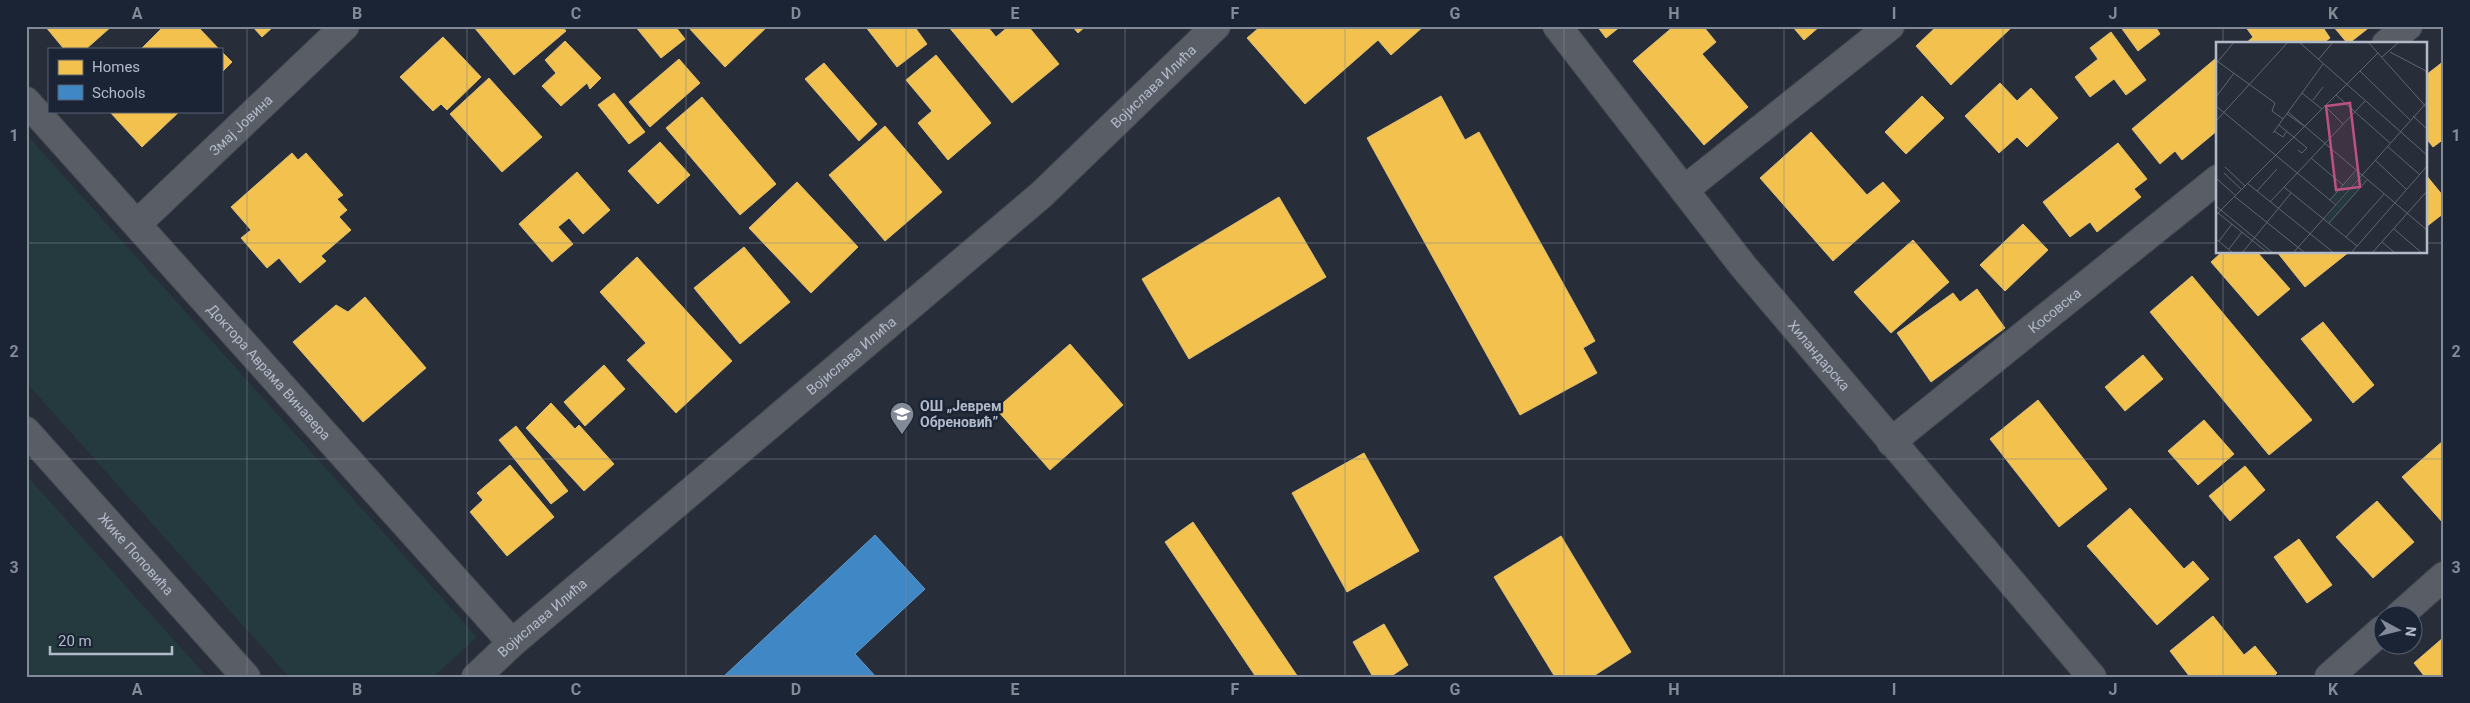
<svg xmlns="http://www.w3.org/2000/svg" width="2470" height="703" font-family="Roboto,sans-serif">
<style>
.green{fill:#253a3f}
.homes{fill:#f2c14e;stroke:#dfbf73}
.schools{fill:#3f88c5;stroke:#6297c6}
.lines{fill:none;stroke-linecap:round;stroke-linejoin:round}
.minor-casing{stroke:#454951;stroke-width:30}
.minor{stroke:#595d66;stroke-width:28}
.grid{fill:none;stroke:#828997;stroke-width:1;stroke-opacity:0.55}
.labels{text-anchor:middle;stroke-width:5;stroke-linejoin:round;paint-order:stroke}
.street-label{font-size:14px;fill:#b2baca;stroke:#1b2434}
.poi-label{font-size:14px;font-weight:bold;fill:#b2baca;stroke:#1b2434;text-anchor:start}
.inset-road{fill:none;stroke:#5f6673;stroke-width:1}
.view{fill:#bc5182;fill-opacity:0.15;stroke:#bc5182;stroke-width:2.5}
.inset-edge{fill:none;stroke:#b2baca;stroke-width:2.5}
.neatline{fill:none;stroke:#828997;stroke-width:2}
.grid-label{font-size:16px;text-anchor:middle;font-weight:bold;fill:#828997}
</style>
<rect width="100%" height="100%" fill="#282e39"/>
<g class="green">
<polygon points="26,134 477,637 433,677 289,677 26,382"/>
<polygon points="26,475 207,677 26,677"/>
</g>
<g class="homes">
<polygon points="45,26 112,26 86,49 64,49"/>
<polygon points="164,26 197,26 219,49 141,49"/>
<polygon points="252,26 274,26 262,37"/>
<polygon points="473,26 562,26 566,31 514,75"/>
<polygon points="635,26 675,26 685,39 661,58"/>
<polygon points="692,26 768,26 725,67 689,28"/>
<polygon points="865,26 914,26 927,44 897,67"/>
<polygon points="948,26 987,26 996,37 1009,26 1028,26 1059,64 1012,103"/>
<polygon points="1072,26 1086,26 1078,33"/>
<polygon points="1261,26 1424,26 1391,55 1378,40 1305,104 1247,38"/>
<polygon points="1597,26 1621,26 1606,38"/>
<polygon points="1674,26 1703,26 1716,42 1702,54 1748,107 1704,145 1633,61"/>
<polygon points="1792,26 1820,26 1804,40"/>
<polygon points="1937,26 2013,26 1951,85 1916,46"/>
<polygon points="2120,26 2155,26 2160,34 2138,51"/>
<polygon points="2245,26 2322,26 2330,38 2322,44 2245,44 2253,37"/>
<polygon points="2333,26 2371,26 2348,44"/>
<polygon points="2111,32 2146,80 2126,95 2114,79 2090,97 2075,77 2098,59 2090,48"/>
<polygon points="443,37 481,77 447,110 441,104 433,111 400,77"/>
<polygon points="565,41 601,78 590,89 587,83 561,106 542,86 556,73 545,60"/>
<polygon points="221,51 232,62 221,73"/>
<polygon points="936,55 991,123 948,160 918,123 932,111 906,80"/>
<polygon points="679,59 700,83 650,127 629,102"/>
<polygon points="2215,59 2218,62 2218,130 2182,160 2175,151 2160,164 2132,129"/>
<polygon points="2444,61 2444,139 2433,147 2426,138 2426,75"/>
<polygon points="824,63 877,124 859,141 805,79"/>
<polygon points="489,78 542,137 502,172 450,114"/>
<polygon points="2000,83 2017,101 2031,88 2058,118 2027,147 2017,137 1999,153 1965,116"/>
<polygon points="614,93 645,132 629,144 598,105"/>
<polygon points="1441,96 1465,140 1479,132 1595,341 1583,348 1597,373 1520,415 1367,138"/>
<polygon points="1922,96 1944,118 1906,154 1885,132"/>
<polygon points="702,97 776,184 740,215 666,128"/>
<polygon points="109,111 180,111 142,147"/>
<polygon points="885,126 942,192 885,241 829,175"/>
<polygon points="1811,132 1867,195 1883,182 1900,201 1833,261 1760,178"/>
<polygon points="660,142 690,175 658,204 628,171"/>
<polygon points="2118,143 2147,179 2134,189 2141,197 2097,232 2090,222 2070,237 2043,202"/>
<polygon points="292,153 298,160 306,153 343,195 337,199 347,210 339,217 351,230 321,256 326,261 300,283 279,258 267,268 241,238 251,230 231,207"/>
<polygon points="577,172 610,210 583,234 569,218 558,227 573,244 552,262 519,224"/>
<polygon points="2426,175 2444,197 2444,213 2426,227"/>
<polygon points="797,182 858,247 811,293 749,228"/>
<polygon points="1279,197 1326,277 1189,359 1142,279"/>
<polygon points="2023,224 2048,250 2005,291 1980,265"/>
<polygon points="1913,240 1949,282 1891,333 1854,292"/>
<polygon points="744,247 790,302 740,344 694,288"/>
<polygon points="2222,252 2257,252 2290,289 2258,316 2211,262"/>
<polygon points="2277,252 2349,252 2305,287"/>
<polygon points="637,257 732,361 676,413 627,360 646,343 600,292"/>
<polygon points="2192,276 2312,420 2269,455 2150,312"/>
<polygon points="1977,289 2005,328 1931,382 1897,333 1953,293 1960,302"/>
<polygon points="365,297 426,368 363,422 293,342 336,305 348,312"/>
<polygon points="2323,322 2374,385 2353,403 2301,339"/>
<polygon points="1070,344 1123,405 1050,470 996,409"/>
<polygon points="2143,355 2163,379 2125,411 2105,387"/>
<polygon points="604,365 625,389 585,426 564,402"/>
<polygon points="2038,400 2107,489 2059,527 1990,439"/>
<polygon points="551,403 575,429 579,425 614,464 584,491 526,428"/>
<polygon points="2204,420 2234,454 2198,485 2168,451"/>
<polygon points="516,426 568,491 551,504 499,440"/>
<polygon points="2444,440 2444,524 2402,477"/>
<polygon points="1364,453 1419,551 1347,592 1292,493"/>
<polygon points="510,465 554,517 507,556 470,512 483,500 477,493"/>
<polygon points="2245,466 2265,490 2230,521 2209,496"/>
<polygon points="2377,501 2414,542 2373,578 2336,537"/>
<polygon points="2130,508 2184,569 2193,561 2209,579 2157,625 2087,546"/>
<polygon points="1193,522 1298,677 1256,677 1165,542"/>
<polygon points="1561,536 1631,652 1592,677 1555,677 1494,577"/>
<polygon points="2299,539 2332,585 2307,603 2274,557"/>
<polygon points="2213,616 2244,655 2255,646 2277,673 2273,677 2190,677 2170,651"/>
<polygon points="1384,624 1408,665 1390,677 1373,677 1353,642"/>
<polygon points="2444,637 2444,677 2425,677 2414,663"/>
</g>
<polygon class="schools" points="875,535 925,589 855,654 876,677 723,677"/>
<g class="lines">
<defs>
<g id="minor">
<path id="s1" d="M1557 26 1743 266 2092 677"/>
<polyline points="2386,44 2408,26"/>
<path id="s2" d="M26 101 512 643"/>
<polyline points="1684,190 1890,26"/>
<path id="s3" d="M138 223 345 26"/>
<path id="s4" d="M26 431 246 677"/>
<path id="s5" d="M1891 442 2218 179"/>
<polyline points="2399,616 2444,576"/>
<path id="s6" d="M476 677 512 643 1041 195 1216 26"/>
<polyline points="2329,677 2382,630"/>
</g>
</defs>
<use href="#minor" class="minor-casing"/>
<use href="#minor" class="minor"/>
</g>
<path class="grid" d="M247 26V677M467 26V677M686 26V677M906 26V677M1125 26V677M1345 26V677M1564 26V677M1784 26V677M2003 26V677M2223 26V44M26 243H2218M2426 243H2444M2223 252V677M26 459H2444"/>
<defs>
<symbol id="school-pin" viewBox="-11 -11 22 30"><path d="M0 17L-7.5 6A9.5 9.5 0 1 1 7.5 6Z" fill="#828997" stroke="#1b2434"/><path d="M0-5L7-2L0 1L-7-2ZM-4 1L0 2.5L4 1V4Q0 6-4 4Z" fill="#fff"/></symbol>
</defs>
<g fill-rule="evenodd">
<use href="#school-pin" x="888" y="400" width="28" height="38"/>
</g>
<g class="labels">
<g class="street-label">
<text dy="5" stroke="none"><textPath href="#s6" startOffset="899">Војислава Илића</textPath></text>
<text dy="5" stroke="none"><textPath href="#s3" startOffset="142">Змај Јовина</textPath></text>
<text dy="5" stroke="none"><textPath href="#s5" startOffset="210">Косовска</textPath></text>
<text dy="5" stroke="none"><textPath href="#s6" startOffset="494">Војислава Илића</textPath></text>
<text dy="5" stroke="none"><textPath href="#s1" startOffset="421">Хиландарска</textPath></text>
<text dy="5" stroke="none"><textPath href="#s2" startOffset="364">Доктора Аврама Винавера</textPath></text>
<text dy="5" stroke="none"><textPath href="#s4" startOffset="165">Жике Поповића</textPath></text>
<text dy="5" stroke="none"><textPath href="#s6" startOffset="89">Војислава Илића</textPath></text>
</g>
<g class="poi-label">
<text x="920" y="411">ОШ „Јеврем<tspan x="920" dy="16">Обреновић”</tspan></text>
</g>
</g>
<g transform="translate(2216 42)">
<rect width="211" height="211" fill="#282e39"/>
<path d="M140 129 144 133 120 161 115 157ZM146 135 150 138 113 180 109 177Z" fill="#253a3f"/>
<path class="inset-road" d="M83 0 212 114M152 0 212 67M174 10 212 30M166 15 183 0M102 18 117 0M1 19 59 61 56 69 67 77 57 91M0 22 18 0M144 29 194 78M86 51 106 67M120 53 174 101M0 55 18 31M97 58 107 45M0 64 120 163M109 64 127 82M72 70 212 189M71 72 88 84M197 74 212 88M67 77 107 22M0 79 72 0M63 83 91 106 86 111 82 108M58 89 67 95 71 89M171 104 203 132M95 116 127 143M159 118 190 147M9 125 29 144M8 131 25 147M1 137 19 153M31 141 118 211M68 145 141 204M41 149 61 127M18 154 89 211M114 158 140 128M54 160 149 59M0 164 57 211M2 171 52 211M0 173 162 11M113 181 151 138M178 187 206 211M130 195 168 152M0 197 17 211M3 199 16 182M166 200 179 211M13 207 26 190M26 211 75 151M77 211 212 59M135 211 212 123M156 211 212 148"/>
<path class="view" d="M134 61 144 145 120 148 110 64Z"/>
<rect width="211" height="211" class="inset-edge"/>
</g>
<rect width="2470" height="703" fill="none" stroke="#1b2434" stroke-width="55"/>
<rect x="48" y="48" width="175" height="65" fill="#1b2434" stroke="#576070"/>
<rect x="58" y="60" width="25" height="15" fill="#f2c14e" stroke="#576070"/>
<text x="92" y="72" font-size="15" fill="#b2baca">Homes</text>
<rect x="58" y="85" width="25" height="15" fill="#3f88c5" stroke="#576070"/>
<text x="92" y="98" font-size="15" fill="#b2baca">Schools</text>
<g transform="translate(2398 630) rotate(97)"><circle r="24" fill="#1b2434" stroke="#576070"/>
<path d="M0-4L9 19L0 12L-9 19Z" fill="#828997"/>
<text y="-8" font-size="14" font-weight="bold" text-anchor="middle" fill="#b2baca">N</text>
</g>
<path d="M50 646v8h122v-8" fill="none" stroke="#b2baca" stroke-width="2.5"/>
<text x="58" y="646" font-size="15" fill="#b2baca" stroke="#1b2434" stroke-width="4" paint-order="stroke">20 m</text>
<rect x="28" y="28" width="2414" height="648" class="neatline"/>
<g class="grid-label">
<text x="137" y="19">A</text>
<text x="357" y="19">B</text>
<text x="576" y="19">C</text>
<text x="796" y="19">D</text>
<text x="1015" y="19">E</text>
<text x="1235" y="19">F</text>
<text x="1455" y="19">G</text>
<text x="1674" y="19">H</text>
<text x="1894" y="19">I</text>
<text x="2113" y="19">J</text>
<text x="2333" y="19">K</text>
<text x="14" y="141">1</text>
<text x="2456" y="141">1</text>
<text x="14" y="357">2</text>
<text x="2456" y="357">2</text>
<text x="14" y="573">3</text>
<text x="2456" y="573">3</text>
<text x="137" y="695">A</text>
<text x="357" y="695">B</text>
<text x="576" y="695">C</text>
<text x="796" y="695">D</text>
<text x="1015" y="695">E</text>
<text x="1235" y="695">F</text>
<text x="1455" y="695">G</text>
<text x="1674" y="695">H</text>
<text x="1894" y="695">I</text>
<text x="2113" y="695">J</text>
<text x="2333" y="695">K</text>
</g>
</svg>
